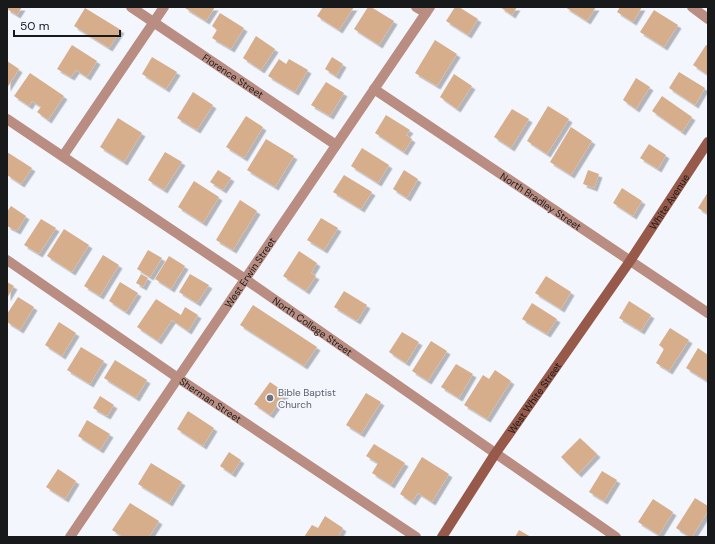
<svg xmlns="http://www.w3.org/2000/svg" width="715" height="544" font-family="'DM Sans',sans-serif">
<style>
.building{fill:#d7ae8b;filter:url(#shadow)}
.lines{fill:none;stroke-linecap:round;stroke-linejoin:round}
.street{stroke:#b98d81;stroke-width:10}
.secondary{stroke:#975949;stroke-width:10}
.worship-dot{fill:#6b7280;stroke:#f4f6fe;stroke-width:1.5}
.labels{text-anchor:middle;stroke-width:3.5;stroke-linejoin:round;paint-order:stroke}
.street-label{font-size:10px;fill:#18191b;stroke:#f4f6fe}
.worship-label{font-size:10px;fill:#5b616d;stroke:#f4f6fe;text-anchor:start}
</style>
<defs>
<filter id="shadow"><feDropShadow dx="3.5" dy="3.5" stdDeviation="0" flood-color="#0004"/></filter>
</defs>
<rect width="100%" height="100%" fill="#f4f6fe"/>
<g class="building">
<polygon points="7,7 22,7 17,15 7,9"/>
<polygon points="186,7 215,7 206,21 185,8"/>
<polygon points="323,7 354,7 339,30 317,16"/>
<polygon points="368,7 371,7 394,21 379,45 354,29"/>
<polygon points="455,7 459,7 478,19 468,35 446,21"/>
<polygon points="500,7 517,7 512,15"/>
<polygon points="565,7 596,7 587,21"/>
<polygon points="620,7 642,7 633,22 617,12"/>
<polygon points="85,8 121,30 109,48 74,26"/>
<polygon points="654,10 678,25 664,47 640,32"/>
<polygon points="220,13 244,28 231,49 212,38 217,30 212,26"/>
<polygon points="256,36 275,49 261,70 243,58"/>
<polygon points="435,40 457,54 437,86 415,73"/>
<polygon points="72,45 97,61 87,77 76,70 71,77 57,69"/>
<polygon points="706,45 708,46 708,75 693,65"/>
<polygon points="152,57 177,72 166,89 142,74"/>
<polygon points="332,57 343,64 336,76 325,69"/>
<polygon points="279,59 286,64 289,59 308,70 295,92 268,76"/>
<polygon points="7,61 19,69 7,88"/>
<polygon points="679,72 705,88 695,105 669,88"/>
<polygon points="30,73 64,96 48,120 37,112 41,107 32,101 29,106 14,96"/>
<polygon points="454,74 472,86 457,109 440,97"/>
<polygon points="636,78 650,87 636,109 623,100"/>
<polygon points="326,82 344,93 330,116 311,105"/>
<polygon points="193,92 213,105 197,130 177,118"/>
<polygon points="662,96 692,117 682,132 652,111"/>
<polygon points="548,106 569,119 547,154 527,141"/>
<polygon points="512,109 529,119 511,148 494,137"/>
<polygon points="386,115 410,130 406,135 412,139 404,152 375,133"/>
<polygon points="246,116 263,127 244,158 226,147"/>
<polygon points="118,118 142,133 124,162 100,147"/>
<polygon points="571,127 592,141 571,175 550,162"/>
<polygon points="266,139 294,156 275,187 247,170"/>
<polygon points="649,144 666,155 658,169 640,158"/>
<polygon points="362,148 389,165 378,183 351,166"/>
<polygon points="7,152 32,168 21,184 7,175"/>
<polygon points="165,152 182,162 164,190 148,180"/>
<polygon points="218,170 231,178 223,190 210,182"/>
<polygon points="404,170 418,179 407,198 393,189"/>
<polygon points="588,170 599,174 594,188 583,184"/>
<polygon points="344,175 372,192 361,209 333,192"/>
<polygon points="194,181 219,197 203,223 178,207"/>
<polygon points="622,188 642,201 633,216 613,203"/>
<polygon points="708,192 708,214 698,208"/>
<polygon points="240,200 257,211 233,250 216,240"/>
<polygon points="11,206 26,216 17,231 7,226 7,212"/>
<polygon points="321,218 338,228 324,250 307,240"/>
<polygon points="41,219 56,228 39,254 24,245"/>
<polygon points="64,229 89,245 72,272 47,256"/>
<polygon points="148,250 162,258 150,277 137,269"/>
<polygon points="299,251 317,263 311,273 316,276 306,291 283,276"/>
<polygon points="103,255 119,265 100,296 84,286"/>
<polygon points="169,256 185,266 171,289 155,279"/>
<polygon points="141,274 148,278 143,287 136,283"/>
<polygon points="190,274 209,285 197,303 179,292"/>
<polygon points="546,276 571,292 561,309 535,293"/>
<polygon points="7,282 14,286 7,298"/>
<polygon points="120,282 138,293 126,312 109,301"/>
<polygon points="344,291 367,305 357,321 334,307"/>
<polygon points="18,297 34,307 20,330 7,322 7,314"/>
<polygon points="156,299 181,315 185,307 198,315 188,331 172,320 158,341 137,327"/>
<polygon points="629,301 651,315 641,331 619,318"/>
<polygon points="532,303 557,319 547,334 522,319"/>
<polygon points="253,305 317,347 304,366 240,325"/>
<polygon points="59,322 76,333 62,356 45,345"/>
<polygon points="670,328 689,340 669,371 656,363 664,349 659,345"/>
<polygon points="402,332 419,342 406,363 389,352"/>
<polygon points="431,341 447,351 428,381 412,371"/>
<polygon points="81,347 104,361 90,384 67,370"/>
<polygon points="698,348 708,355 707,381 686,368"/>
<polygon points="115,360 147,380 136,398 104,378"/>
<polygon points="456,364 473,374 459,398 441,387"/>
<polygon points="495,370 511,381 487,419 464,405 483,375 489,379"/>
<polygon points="270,382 286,393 270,415 254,404"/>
<polygon points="366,393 381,402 361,434 346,425"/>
<polygon points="100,396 114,405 107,416 93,408"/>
<polygon points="188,411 214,428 203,446 177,429"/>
<polygon points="87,420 110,434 100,450 78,436"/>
<polygon points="580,438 597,454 578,474 561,457"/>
<polygon points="374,444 405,463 391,485 372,473 378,463 366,456"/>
<polygon points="229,452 241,460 232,474 220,466"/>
<polygon points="422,457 449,474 432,502 418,493 412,502 400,494"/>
<polygon points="151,463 182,482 169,503 138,484"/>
<polygon points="58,469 76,481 65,499 46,487"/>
<polygon points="602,471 617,480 604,501 589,492"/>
<polygon points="695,498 708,506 708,511 692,537 690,537 676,528"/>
<polygon points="653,499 673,512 659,535 638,522"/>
<polygon points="130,503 159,521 149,537 123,537 112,530"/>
<polygon points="325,516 343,528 338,537 304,537 312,525 318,528"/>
<polygon points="519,530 531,537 515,537"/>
</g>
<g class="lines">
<g class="street">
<path id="s1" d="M131 7 336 145"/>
<polyline points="416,7 426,13"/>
<polyline points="692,7 708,19"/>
<path id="s2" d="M374 89 708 313"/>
<path id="s3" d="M7 119 245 279 616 537"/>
<polyline points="63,156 164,7"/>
<path id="s4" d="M7 260 178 378 416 537"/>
<path id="s5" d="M70 537 430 7"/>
</g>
<path class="secondary" id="s6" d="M442 537 495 454 630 261 708 142"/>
</g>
<circle class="worship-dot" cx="270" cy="398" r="4"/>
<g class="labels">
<g class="street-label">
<text dy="4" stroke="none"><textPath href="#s1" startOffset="123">Florence Street</textPath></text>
<text dy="4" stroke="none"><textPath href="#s2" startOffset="201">North Bradley Street</textPath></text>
<text dy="4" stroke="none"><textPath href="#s6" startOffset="405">White Avenue</textPath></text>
<text dy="4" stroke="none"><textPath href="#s5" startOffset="320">West Erwin Street</textPath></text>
<text dy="4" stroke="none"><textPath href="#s3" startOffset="369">North College Street</textPath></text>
<text dy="4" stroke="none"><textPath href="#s6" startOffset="167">West White Street</textPath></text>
<text dy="4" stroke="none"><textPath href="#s4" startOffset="247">Sherman Street</textPath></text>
</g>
<g class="worship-label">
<text x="278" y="396">Bible Baptist<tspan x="278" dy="12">Church</tspan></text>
</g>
</g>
<rect width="715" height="544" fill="none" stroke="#18191b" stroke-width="16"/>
<path d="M14 30v6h106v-6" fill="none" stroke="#18191b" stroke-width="2"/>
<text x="20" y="30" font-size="12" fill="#18191b" stroke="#f4f6fe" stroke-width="3" paint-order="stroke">50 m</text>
</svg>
